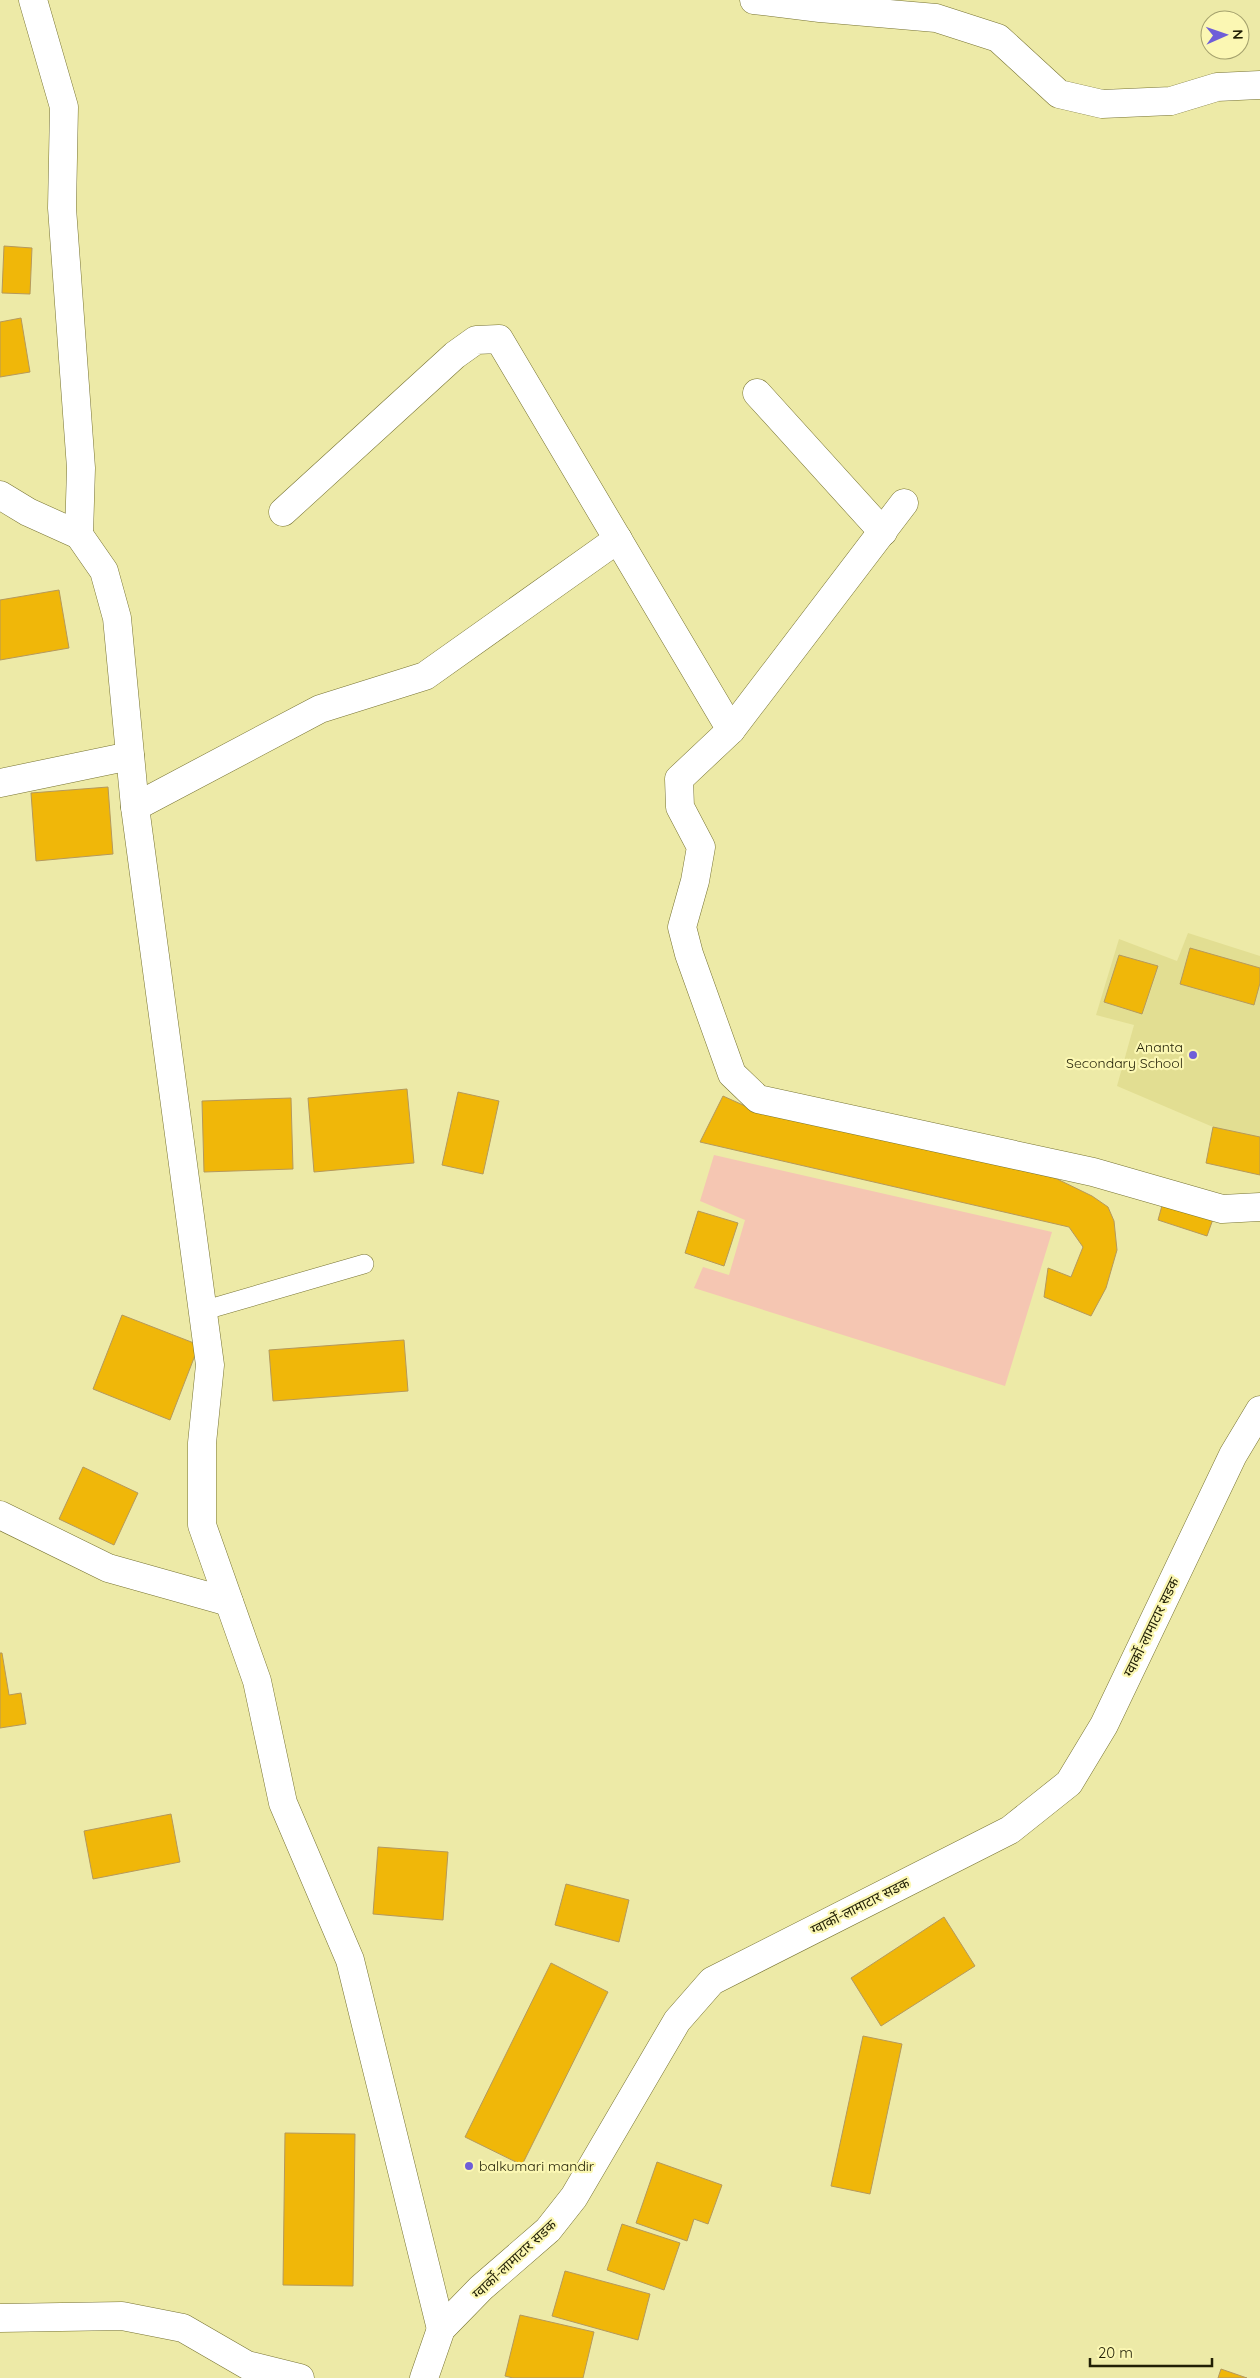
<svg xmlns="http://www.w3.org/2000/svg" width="1260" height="2378" font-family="Quicksand,'Noto Sans Devanagari',sans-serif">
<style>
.built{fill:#e2de92}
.green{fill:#f5c6b2}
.building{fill:#f0b709;stroke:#b5995c}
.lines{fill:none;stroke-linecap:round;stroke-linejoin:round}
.service-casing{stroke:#777332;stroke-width:20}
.minor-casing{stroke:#777332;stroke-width:29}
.secondary-casing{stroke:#777332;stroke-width:29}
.service{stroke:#fff;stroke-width:19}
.minor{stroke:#fff;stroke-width:28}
.secondary{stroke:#fff;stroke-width:28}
.poi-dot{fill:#6f5ed8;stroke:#fbf7b3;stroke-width:2}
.labels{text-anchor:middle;stroke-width:4.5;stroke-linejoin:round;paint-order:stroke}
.poi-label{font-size:14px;fill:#211f05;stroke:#fbf7b3;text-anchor:end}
.street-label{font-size:14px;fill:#211f05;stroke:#fbf7b3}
</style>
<rect width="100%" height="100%" fill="#edeaa7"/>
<polygon class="built" points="1188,933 1260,956 1260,1175 1206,1163 1213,1127 1117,1086 1134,1025 1096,1015 1119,939 1177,961"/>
<polygon class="green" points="714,1155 1052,1232 1005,1386 694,1288 703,1267 729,1275 745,1220 700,1201"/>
<g class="building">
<polygon points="4,246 32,248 30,294 2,293"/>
<polygon points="21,318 30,372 0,377 0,322"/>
<polygon points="59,590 69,648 0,660 0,600"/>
<polygon points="108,787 113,854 36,861 31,793"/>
<polygon points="1190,948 1260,968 1260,983 1254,1005 1180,984"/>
<polygon points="1119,955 1158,966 1142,1014 1104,1002"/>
<polygon points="407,1089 414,1163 314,1172 308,1098"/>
<polygon points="458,1092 499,1101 483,1174 442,1165"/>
<polygon points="723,1096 754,1110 1055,1178 1092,1196 1108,1207 1114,1221 1117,1250 1106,1288 1091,1316 1044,1297 1048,1268 1071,1277 1083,1247 1069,1227 700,1142"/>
<polygon points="291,1098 293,1169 204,1172 202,1101"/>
<polygon points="1213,1127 1260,1137 1260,1175 1206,1163"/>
<polygon points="1163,1202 1213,1219 1207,1236 1158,1220"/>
<polygon points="698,1211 738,1223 724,1266 685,1253"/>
<polygon points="122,1315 199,1345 170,1420 93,1389"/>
<polygon points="404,1340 408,1391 273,1401 269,1350"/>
<polygon points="83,1467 138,1493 114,1545 59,1519"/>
<polygon points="0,1653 2,1653 9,1695 21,1693 26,1724 0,1728"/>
<polygon points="171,1814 180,1862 93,1879 84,1831"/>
<polygon points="378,1847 448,1852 443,1920 373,1914"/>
<polygon points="566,1884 629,1900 619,1942 555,1925"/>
<polygon points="944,1917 975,1966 881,2026 851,1978"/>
<polygon points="551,1963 608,1992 522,2165 465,2137"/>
<polygon points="863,2036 902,2044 870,2194 831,2186"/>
<polygon points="285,2133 355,2134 353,2286 283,2285"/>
<polygon points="657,2162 722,2185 708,2224 694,2219 687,2241 636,2223"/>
<polygon points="622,2224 680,2243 664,2290 607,2270"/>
<polygon points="565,2271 650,2294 638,2340 552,2316"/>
<polygon points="520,2315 594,2332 583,2378 513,2378 505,2376"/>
<polygon points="1221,2369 1247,2378 1218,2378"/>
</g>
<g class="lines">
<defs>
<polyline id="service" points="202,1311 364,1264"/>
<g id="minor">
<polyline points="33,0 64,107 62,208 81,468 79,535"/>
<polyline points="754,0 820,8 936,18 998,38 1059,94 1102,104 1171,101 1217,87 1260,85"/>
<polyline points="757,393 883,532"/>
<polyline points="0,495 28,512 79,535 104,571 117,618 135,807 210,1365 202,1443 202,1525 257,1681 283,1803 350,1960 441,2329"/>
<polyline points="904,503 731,730 679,779 680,807 701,847 695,881 682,927 689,954 732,1074 758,1099 1093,1172 1222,1209 1260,1207"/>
<polyline points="283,512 455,355 476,340 499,339 731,730"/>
<polyline points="0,783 130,756"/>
<polyline points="135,807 320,709 425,676 618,539"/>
<polyline points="0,1515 108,1568 229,1602"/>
<polyline points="0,2318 122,2316 183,2328 247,2365 300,2378"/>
</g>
<polyline id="secondary" points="424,2378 441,2329 481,2288 548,2230 574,2197 677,2021 712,1981 1010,1830 1069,1783 1104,1725 1233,1455 1260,1410"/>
</defs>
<use href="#service" class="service-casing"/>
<use href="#minor" class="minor-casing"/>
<use href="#secondary" class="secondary-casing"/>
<use href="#service" class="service"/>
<use href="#minor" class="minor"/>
<use href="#secondary" class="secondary"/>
</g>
<g class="poi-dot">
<circle cx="1193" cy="1055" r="5"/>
<circle cx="469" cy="2166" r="5"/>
</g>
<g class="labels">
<g class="poi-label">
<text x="1183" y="1052">Ananta<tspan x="1183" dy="16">Secondary School</tspan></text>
<text x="479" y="2171" text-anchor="start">balkumari mandir</text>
</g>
<g class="street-label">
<text transform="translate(1151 1627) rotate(-64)" y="5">ग्वार्को-लामाटार सडक</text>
<text transform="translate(860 1906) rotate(-27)" y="5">ग्वार्को-लामाटार सडक</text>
<text transform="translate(514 2259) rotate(-43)" y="5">ग्वार्को-लामाटार सडक</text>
</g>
</g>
<g transform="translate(1225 35) rotate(88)"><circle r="24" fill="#fbf7b3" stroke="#a4a16d"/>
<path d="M0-4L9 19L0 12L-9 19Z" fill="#6f5ed8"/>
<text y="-8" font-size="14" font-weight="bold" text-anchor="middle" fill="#211f05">N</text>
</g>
<path d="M1090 2358v8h122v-8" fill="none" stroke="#211f05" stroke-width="2.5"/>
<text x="1098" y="2358" font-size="15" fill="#211f05" stroke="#fbf7b3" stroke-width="4" paint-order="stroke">20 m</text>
</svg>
